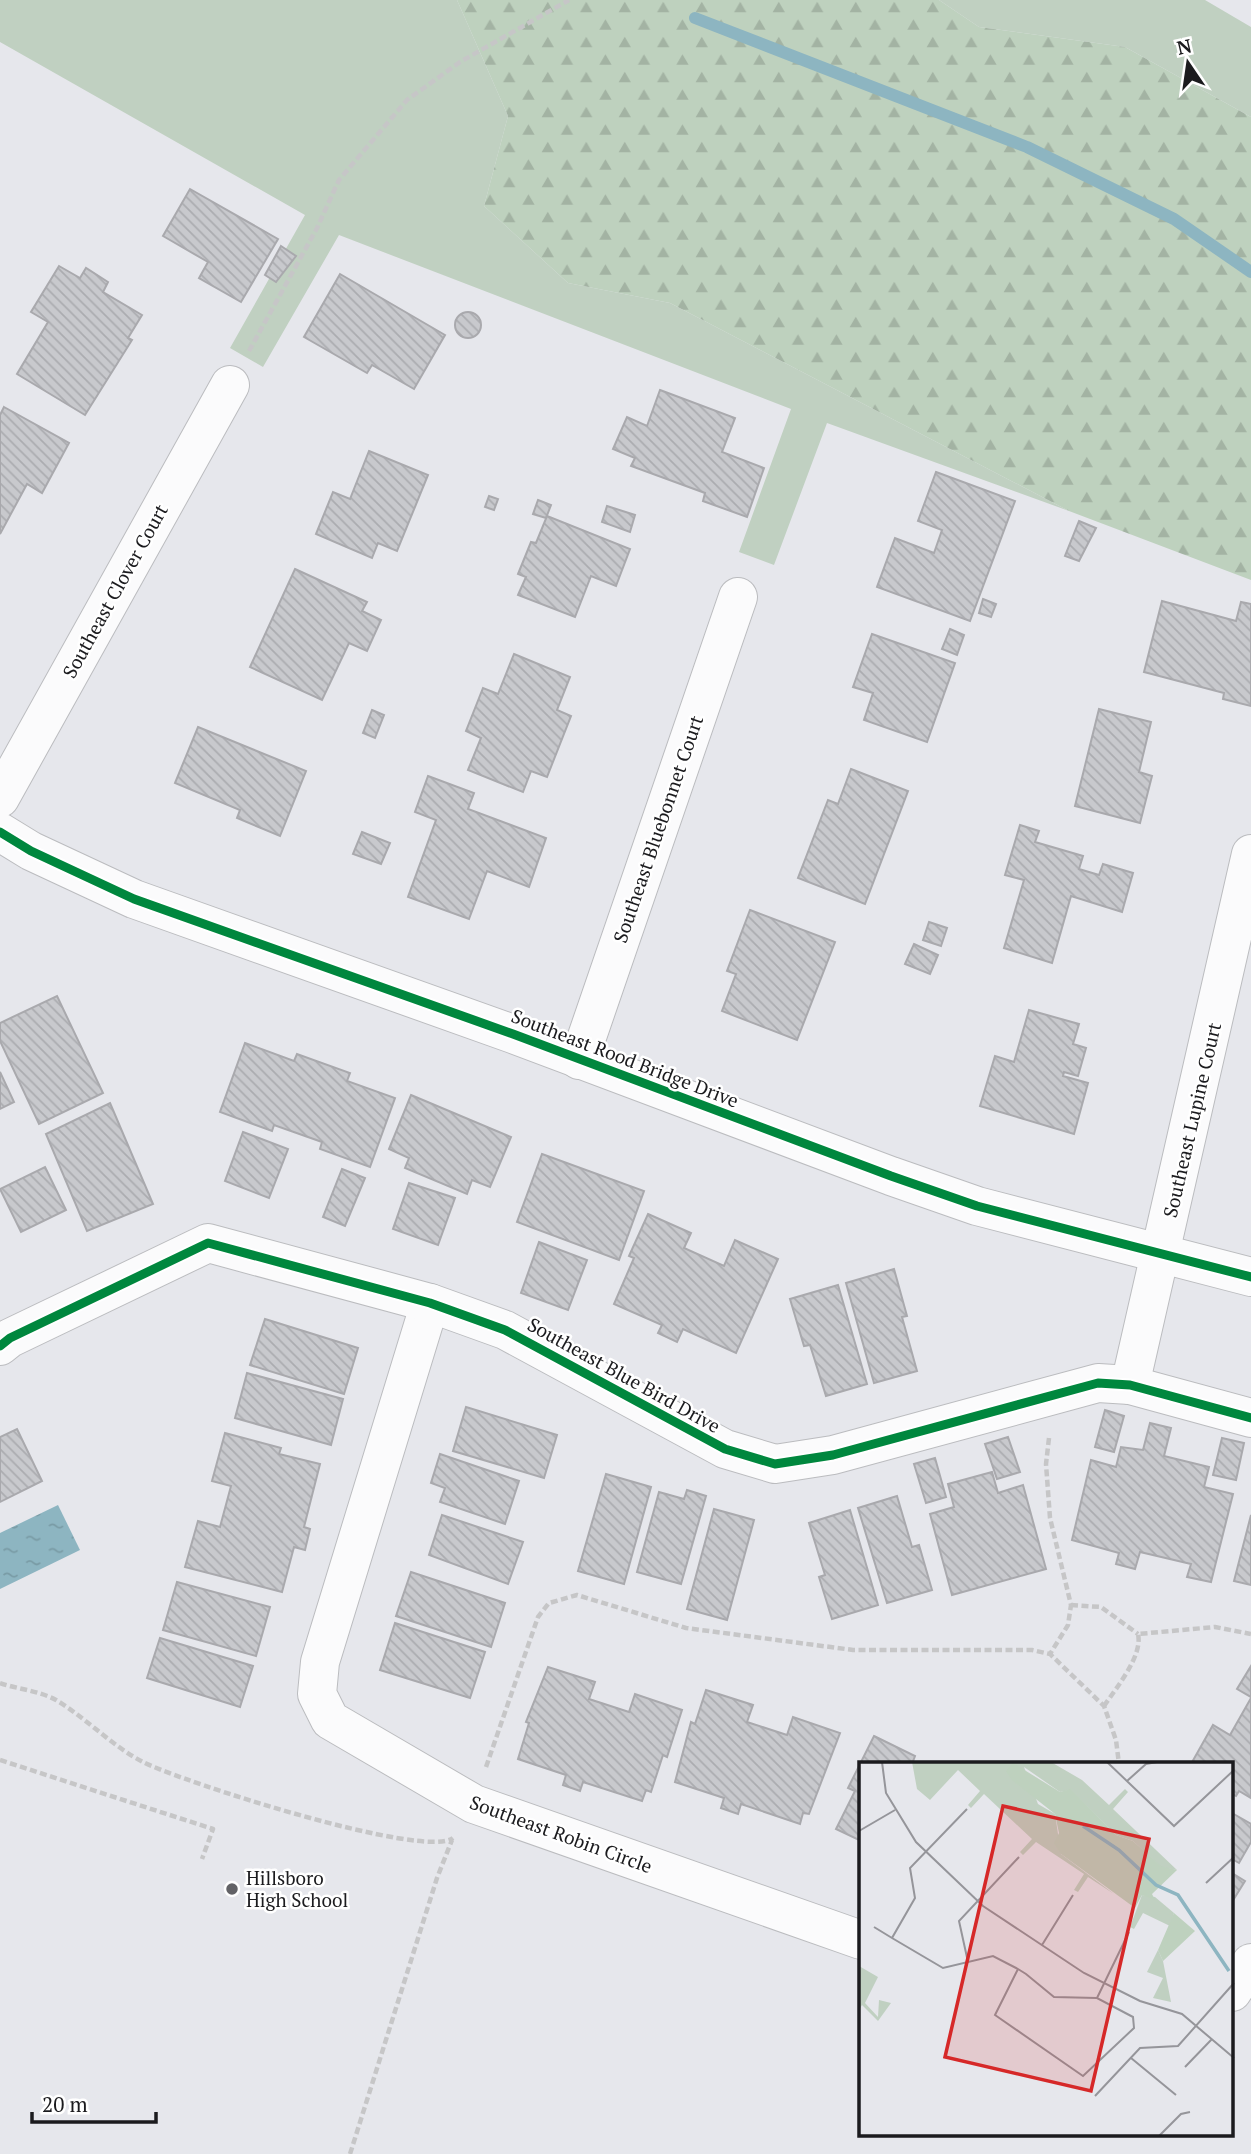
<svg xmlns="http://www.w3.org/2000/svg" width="1251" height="2154" font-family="'PT Serif',serif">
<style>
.green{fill:#c0d0c1}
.forest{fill:url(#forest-firs)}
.water{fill:url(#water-ripples)}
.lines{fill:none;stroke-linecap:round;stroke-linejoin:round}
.stream{stroke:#8db5c1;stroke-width:12}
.building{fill:url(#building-back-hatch);stroke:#a9a9ad;stroke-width:2}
.minor-casing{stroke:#bbbcbf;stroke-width:40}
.path{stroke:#c6c6c7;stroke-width:4.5;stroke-dasharray:7 3.5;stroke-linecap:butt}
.minor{stroke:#fbfbfc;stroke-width:38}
.cycleway-casing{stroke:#fff;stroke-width:13}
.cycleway{stroke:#00873e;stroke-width:9}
.poi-dot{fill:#626266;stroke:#fff;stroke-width:2.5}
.labels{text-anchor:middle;stroke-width:5;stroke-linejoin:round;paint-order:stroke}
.street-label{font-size:19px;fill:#1b1b1e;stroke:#fff}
.poi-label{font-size:19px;fill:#1b1b1e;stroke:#fff;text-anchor:start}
.inset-river{fill:none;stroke:#8db5c1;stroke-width:3.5}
.inset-road{fill:none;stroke:#95959a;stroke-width:2}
.view{fill:#d62828;fill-opacity:0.15;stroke:#d62828;stroke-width:3.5}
.inset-edge{fill:none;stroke:#1b1b1e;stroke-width:3.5}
</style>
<defs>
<pattern id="forest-firs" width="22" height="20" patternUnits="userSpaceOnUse" patternTransform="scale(1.75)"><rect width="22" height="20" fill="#bed1be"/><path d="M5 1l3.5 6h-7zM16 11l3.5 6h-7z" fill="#a3b3a3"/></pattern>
<pattern id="water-ripples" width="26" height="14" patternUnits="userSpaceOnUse" patternTransform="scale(1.75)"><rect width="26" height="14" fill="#8db5c1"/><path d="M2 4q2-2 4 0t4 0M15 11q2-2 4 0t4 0" fill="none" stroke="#799ba5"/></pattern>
<pattern id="building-back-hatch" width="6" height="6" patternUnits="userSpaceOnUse" patternTransform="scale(1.75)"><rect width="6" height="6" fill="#c8c9cd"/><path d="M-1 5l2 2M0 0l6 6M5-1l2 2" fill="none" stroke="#abacb0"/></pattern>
</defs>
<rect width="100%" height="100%" fill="#e6e7ec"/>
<g class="green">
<polygon points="0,0 457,0 508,116 484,206 568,283 670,303 1069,511 827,423 774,565 739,552 791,409 339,235 263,367 230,348 305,215 0,42"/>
<polygon points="939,0 1205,0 1251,27 1251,117 1125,47 979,27"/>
</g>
<polygon class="forest" points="457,0 939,0 979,27 1125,47 1251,117 1251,580 1069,511 670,303 568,283 484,206 508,116"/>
<polygon class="water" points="58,1505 80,1550 0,1589 0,1533"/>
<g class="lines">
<polyline class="stream" points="695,18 1027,147 1174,219 1251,272"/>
</g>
<g class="building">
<polygon points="190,189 278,239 241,302 199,278 208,262 163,236"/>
<polygon points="281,246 296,256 276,282 265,275"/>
<polygon points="59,266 80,278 86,268 108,282 103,292 142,315 128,338 132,340 85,415 17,374 48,322 31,312"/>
<polygon points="340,274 445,335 414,389 372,365 367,373 304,337"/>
<circle cx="468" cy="325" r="13"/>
<polygon points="660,390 735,418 722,452 764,468 747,517 703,501 705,493 631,466 635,458 613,449 627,417 647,426"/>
<polygon points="4,407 69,443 42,493 27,484 0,534 0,415"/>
<polygon points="369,451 428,475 397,551 378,543 372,558 316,534 333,492 350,499"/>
<polygon points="936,472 1015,501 970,621 877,587 895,538 934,553 942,530 918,521"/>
<polygon points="489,496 498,499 494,510 485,507"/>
<polygon points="538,500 551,505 546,518 533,514"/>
<polygon points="607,506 635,515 630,532 602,522"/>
<polygon points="547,516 630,549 616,586 591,576 575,617 518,595 526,577 518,574 531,542 536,543"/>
<polygon points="1079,521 1096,528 1079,561 1065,556"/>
<polygon points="295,569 367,602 362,611 381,620 367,651 349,643 322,700 250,667"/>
<polygon points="983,599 996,604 991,617 979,613"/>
<polygon points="1162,601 1236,621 1241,602 1251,604 1251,706 1223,699 1224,693 1144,672"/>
<polygon points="950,629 964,635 957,655 942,649"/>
<polygon points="872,634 955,663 927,742 864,720 873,693 853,687"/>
<polygon points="514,654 570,677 557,710 571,716 547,777 531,771 523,792 468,770 481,738 466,731 483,688 498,694"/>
<polygon points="1099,709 1151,722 1139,772 1152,776 1140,823 1075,806"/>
<polygon points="372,710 384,715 375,738 363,733"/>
<polygon points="198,727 306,771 280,836 237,818 240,810 175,783"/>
<polygon points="851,769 908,791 865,904 798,878 828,800 838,804"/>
<polygon points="428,776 474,793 468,809 546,838 529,887 487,871 469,919 408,897 436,820 415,812"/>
<polygon points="1020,825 1039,831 1035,842 1083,856 1079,869 1099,875 1103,864 1133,873 1122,912 1071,896 1052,963 1004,948 1024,880 1005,875"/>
<polygon points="362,832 390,843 381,864 353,854"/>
<polygon points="750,910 835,942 797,1040 722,1011 736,974 727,971"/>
<polygon points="929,922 947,928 941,946 923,940"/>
<polygon points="914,944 938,955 930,974 905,964"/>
<polygon points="57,996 103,1093 39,1124 0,1041 0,1023"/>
<polygon points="1029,1010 1079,1024 1073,1044 1086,1048 1078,1076 1064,1072 1063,1076 1088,1083 1074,1134 980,1106 995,1056 1014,1062"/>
<polygon points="245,1043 294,1061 297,1054 350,1073 347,1081 395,1098 370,1167 320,1149 322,1142 274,1125 272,1131 220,1112"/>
<polygon points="0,1072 14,1102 0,1109"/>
<polygon points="411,1095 511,1137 490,1187 472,1180 467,1194 405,1168 409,1158 389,1149"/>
<polygon points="110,1103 153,1204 87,1231 46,1134"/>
<polygon points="243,1132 288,1149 269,1198 225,1181"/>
<polygon points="542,1154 644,1191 619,1260 517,1222"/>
<polygon points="45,1167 66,1210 21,1232 0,1189"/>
<polygon points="342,1169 365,1178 345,1226 323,1217"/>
<polygon points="409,1183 455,1198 438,1245 393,1229"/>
<polygon points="648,1214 691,1233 684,1248 724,1266 735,1240 778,1259 736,1353 683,1329 677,1342 658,1333 662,1325 614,1304 634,1258 629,1256"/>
<polygon points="539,1242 587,1260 568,1310 521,1293"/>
<polygon points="894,1269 907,1316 902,1317 917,1371 874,1383 846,1283"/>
<polygon points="838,1285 867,1384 826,1396 810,1345 804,1346 790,1299"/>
<polygon points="265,1319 358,1348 344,1394 250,1365"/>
<polygon points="247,1373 343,1399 331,1445 235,1418"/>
<polygon points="466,1407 557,1435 544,1478 453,1451"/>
<polygon points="1105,1410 1124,1416 1114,1452 1095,1447"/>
<polygon points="1150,1423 1171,1428 1164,1456 1209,1467 1204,1487 1233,1494 1211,1582 1187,1577 1191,1564 1140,1552 1135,1569 1116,1564 1119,1553 1072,1540 1091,1460 1116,1467 1121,1447 1143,1450"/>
<polygon points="17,1429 42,1481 0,1502 0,1437"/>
<polygon points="225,1433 281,1448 279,1454 320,1464 304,1527 310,1529 305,1550 294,1547 282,1592 185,1567 198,1521 220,1527 231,1486 212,1481"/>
<polygon points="1008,1437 1020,1472 997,1479 985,1444"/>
<polygon points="1222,1438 1244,1443 1236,1480 1213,1475"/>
<polygon points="440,1454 519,1481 505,1524 440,1502 445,1488 431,1483"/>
<polygon points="935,1458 946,1497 926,1503 914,1464"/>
<polygon points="992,1472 998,1493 1023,1485 1046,1569 952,1595 930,1514 954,1507 948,1484"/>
<polygon points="606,1474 651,1487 624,1584 578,1571"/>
<polygon points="687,1490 706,1496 681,1584 637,1572 659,1492 684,1499"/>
<polygon points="897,1496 912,1547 919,1545 932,1590 887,1603 858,1508"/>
<polygon points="714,1509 754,1520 727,1620 687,1609"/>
<polygon points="850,1510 878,1605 832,1619 819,1577 825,1575 809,1523"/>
<polygon points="442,1515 523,1542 508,1584 429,1555"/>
<polygon points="1251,1515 1251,1585 1234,1581"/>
<polygon points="411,1572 505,1603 491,1647 396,1616"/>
<polygon points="177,1582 270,1607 256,1656 163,1630"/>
<polygon points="395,1623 485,1652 470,1698 380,1670"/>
<polygon points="160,1638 253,1666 240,1707 147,1678"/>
<polygon points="1251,1666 1251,1697 1237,1689"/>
<polygon points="548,1667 595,1682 589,1699 629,1712 635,1694 682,1710 667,1757 663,1755 651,1792 646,1790 642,1801 583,1782 580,1791 563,1785 566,1775 518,1759 529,1723 526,1722"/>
<polygon points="706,1690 753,1705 747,1722 787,1735 793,1717 840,1733 809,1814 803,1813 800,1824 741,1804 738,1814 721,1808 724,1798 675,1782 691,1722 695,1724"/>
<polygon points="1251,1698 1251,1798 1239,1791 1236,1796 1232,1794 1232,1764 1191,1764 1213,1725 1230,1735"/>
<polygon points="874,1736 915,1756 912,1764 861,1764 861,1841 836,1829 855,1791 848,1788"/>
<polygon points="1232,1813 1251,1824 1251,1842 1239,1863 1232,1859"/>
<polygon points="1232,1873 1245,1881 1232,1902"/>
</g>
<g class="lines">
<defs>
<g id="minor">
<polyline points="0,798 230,385"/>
<polyline points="0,832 31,851 134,899 513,1034 891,1176 977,1206 1251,1277"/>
<polyline points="579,1060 738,597"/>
<polyline points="430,1303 320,1662 317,1694 330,1720 474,1804 861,1940"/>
<polyline points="0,1346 10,1338 208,1243 430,1303 505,1330 725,1449 775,1464 833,1455 1098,1383 1130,1385 1251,1418"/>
<polyline points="1130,1385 1251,854"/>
<polyline points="1232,1992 1251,1963"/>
</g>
</defs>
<use href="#minor" class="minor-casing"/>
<g class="path">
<polyline points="249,351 317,228 339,180 407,100 460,62 569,0"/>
<polyline points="1049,1438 1046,1464 1050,1518 1071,1605 1068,1625 1050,1654"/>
<polyline points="1071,1605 1101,1607 1138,1634"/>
<path d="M0 1683C17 1689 40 1691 56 1700 86 1718 112 1746 143 1762 182 1782 425 1860 453 1838"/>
<path d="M1104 1706C1116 1688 1143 1656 1138 1634L1215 1627 1251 1634"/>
<polyline points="0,1760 213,1829 202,1859"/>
<polyline points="486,1767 538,1617 549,1603 577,1595 686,1628 853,1650 1032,1650 1050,1654 1104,1706 1116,1740 1119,1764"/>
<polyline points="350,2154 437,1878 452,1840"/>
</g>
<use href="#minor" class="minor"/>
<defs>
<g id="cycleway">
<polyline points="0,832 31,851 134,899 513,1034 891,1176 977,1206 1251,1277"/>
<polyline points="0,1346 10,1338 208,1243 430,1303 505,1330 725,1449 775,1464 833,1455 1098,1383 1130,1385 1251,1418"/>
</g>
</defs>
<use href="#cycleway" class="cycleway-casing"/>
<use href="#cycleway" class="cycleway"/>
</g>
<circle class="poi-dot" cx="232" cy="1889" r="7"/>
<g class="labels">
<g class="street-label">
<text transform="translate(115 591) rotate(-61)" y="7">Southeast Clover Court</text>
<text transform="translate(658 829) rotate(-71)" y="7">Southeast Bluebonnet Court</text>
<text transform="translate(625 1058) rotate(21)" y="7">Southeast Rood Bridge Drive</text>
<text transform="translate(1192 1120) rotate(-77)" y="7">Southeast Lupine Court</text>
<text transform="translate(624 1375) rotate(29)" y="7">Southeast Blue Bird Drive</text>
<text transform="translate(561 1834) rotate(20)" y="7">Southeast Robin Circle</text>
</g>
<g class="poi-label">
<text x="246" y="1885">Hillsboro<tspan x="246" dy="22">High School</tspan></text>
</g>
</g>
<g transform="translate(859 1762)">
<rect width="374" height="374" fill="#e6e7ec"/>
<path d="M53 0H192L223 18 250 43 266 27 269 30 254 47 318 108 302 105 274 79 257 73 211 28 201 30 165 5 179 42 196 52 202 92 255 132 229 115 219 130 215 128 225 112 177 80 164 93 161 90 173 77 125 32 112 46 109 43 121 29 99 8 71 38 58 27ZM283 133 296 135 315 151 311 164 284 151 275 167 271 165ZM299 188 304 199 312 240 294 236 304 216 288 210ZM0 204 19 215 6 241 19 255 20 238 32 241 19 259 3 243 0 248Z" fill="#c0d0c1"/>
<path d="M154 1 201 30 211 27 257 73 274 79 302 104 318 108 293 132 296 138 283 133 276 146 202 92 195 81 200 71 196 52 153 18 147 9ZM315 151 336 169 304 199 299 188Z" fill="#bed1be"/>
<path class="inset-river" d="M224 64 260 88 297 123 319 133 370 209"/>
<path class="inset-road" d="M23 0 27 31 57 80 124 144 225 211 281 239 323 252 375 296M248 0 315 64 375 8M268 19 287 2 298 0M108 47 51 106 56 136 33 176 84 206 134 194 159 207 167 212 195 235 238 236 274 255 275 266 224 314 136 253 159 207M0 69 36 48M347 121 375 95M15 165 33 176M183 183 214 133M109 200 100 159 160 95M238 236 270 170M272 296 317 333M326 305 353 277M236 334 281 286 319 284 375 221M300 374 322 352 331 350"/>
<path class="view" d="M144 44 290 77 232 329 86 295Z"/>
<rect width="374" height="374" class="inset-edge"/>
</g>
<g transform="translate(1188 63) rotate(347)" stroke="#ffffff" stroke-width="5" paint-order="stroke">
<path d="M0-5L12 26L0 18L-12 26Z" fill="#1b1b1e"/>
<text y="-10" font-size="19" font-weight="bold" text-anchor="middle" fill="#1b1b1e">N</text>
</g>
<path d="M32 2112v10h124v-10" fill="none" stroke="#1b1b1e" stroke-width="3.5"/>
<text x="42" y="2112" font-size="21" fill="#1b1b1e" stroke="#ffffff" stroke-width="5" paint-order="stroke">20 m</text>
</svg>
